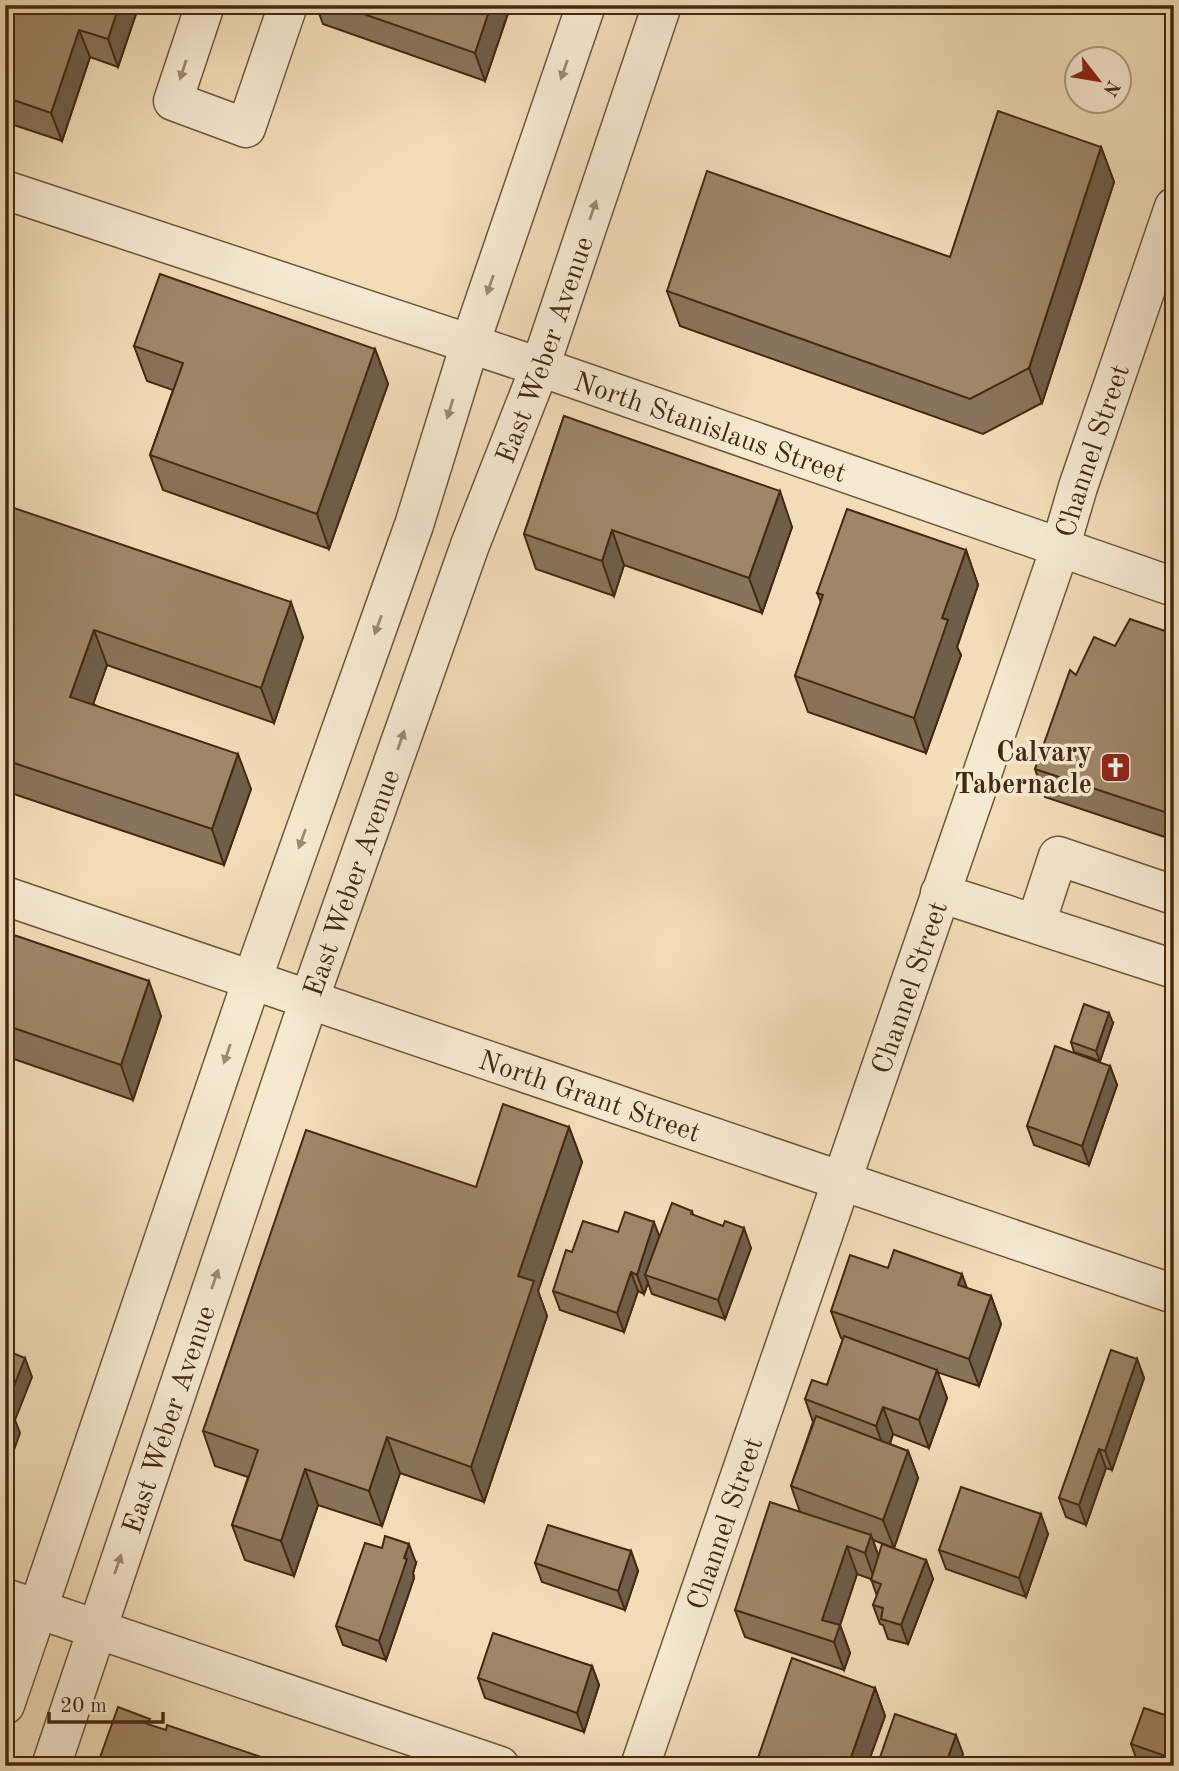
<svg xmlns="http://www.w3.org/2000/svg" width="1179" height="1771" font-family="'Old Standard TT',serif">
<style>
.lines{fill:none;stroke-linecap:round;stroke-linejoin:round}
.minor-casing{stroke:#6f563b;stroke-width:41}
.minor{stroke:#f6e9d1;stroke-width:38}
.wall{fill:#887459;stroke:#442911;stroke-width:2}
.shaded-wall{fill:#6f5e49;stroke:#442911;stroke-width:2}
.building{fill:#9e8768;stroke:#442911;stroke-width:2}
.oneway{fill:#9d8971}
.labels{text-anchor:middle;stroke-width:7;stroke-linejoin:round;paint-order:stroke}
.street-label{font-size:28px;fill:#442911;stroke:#f6e9d1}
.poi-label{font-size:28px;font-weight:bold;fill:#442911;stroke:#f6e9d1;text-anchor:end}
</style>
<rect width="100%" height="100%" fill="#f1ddb8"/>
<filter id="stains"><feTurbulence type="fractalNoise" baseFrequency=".00286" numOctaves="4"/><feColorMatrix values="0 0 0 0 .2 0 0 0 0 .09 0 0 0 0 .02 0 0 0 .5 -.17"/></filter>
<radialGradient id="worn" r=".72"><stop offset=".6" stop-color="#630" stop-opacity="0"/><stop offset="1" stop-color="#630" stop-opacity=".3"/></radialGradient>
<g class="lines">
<defs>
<g id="minor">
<polyline points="205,5 173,101 246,128 288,5"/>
<path id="s1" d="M5 190 540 367 1174 587"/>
<polyline points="940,893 1174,969"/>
<path id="s2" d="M5 896 1174 1294"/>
<polyline points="1036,923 1058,856 1174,895"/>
<polyline points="5,1598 500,1766"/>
<polyline points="5,1705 252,980 414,525 470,344 586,5"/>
<path id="s3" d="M51 1766 309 1000 470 545 540 367 662 5"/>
<path id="s4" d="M640 1766 1060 548 1078 487 1174 207"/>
</g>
</defs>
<use href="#minor" class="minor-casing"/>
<use href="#minor" class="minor"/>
</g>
<g class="wall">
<polygon points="5,5 139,5 118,67 90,57 62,141 5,122"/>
<polygon points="316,5 511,5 485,81 323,24"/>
<polygon points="1101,147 1114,182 1042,403 983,434 680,326 667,291 950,257"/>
<polygon points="134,346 375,349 388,384 329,549 163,490 150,455 173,390 147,381"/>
<polygon points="564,416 792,527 762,613 624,565 614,596 536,569 524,534"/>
<polygon points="5,505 303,637 274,723 107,665 93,704 251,789 224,865 5,791"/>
<polygon points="966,550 978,585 957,647 961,655 926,753 808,712 795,676 821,602 817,593"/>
<polygon points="1174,634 1174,840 1045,797 1035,769 1076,675 1115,646"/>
<polygon points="5,932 161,1016 133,1100 5,1056"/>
<polygon points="1113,1023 1100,1061 1074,1052 1071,1042"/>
<polygon points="1110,1066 1117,1085 1089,1165 1034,1145 1027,1126"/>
<polygon points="569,1127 582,1162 538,1291 547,1316 484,1502 400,1473 382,1526 318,1505 294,1576 245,1560 232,1525 248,1477 215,1466 203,1431 476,1187"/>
<polygon points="692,1211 693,1215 751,1248 725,1319 652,1294 648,1283 644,1294 638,1291 624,1332 560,1310 553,1291 618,1232 659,1236"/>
<polygon points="888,1268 966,1288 991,1296 1001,1324 979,1386 937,1372 947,1398 929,1448 893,1434 890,1444 908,1451 918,1478 894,1548 873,1540 878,1555 926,1560 933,1579 908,1644 888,1639 883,1625 880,1624 873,1605 877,1596 871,1579 857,1574 840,1625 850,1653 844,1670 745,1637 735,1610 800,1512 791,1486 813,1422 805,1399 827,1385 843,1339 841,1338 831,1311"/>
<polygon points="1137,1359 1144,1378 1112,1470 1106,1468 1086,1525 1066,1517 1059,1498"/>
<polygon points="1048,1534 1026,1597 946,1569 939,1550"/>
<polygon points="631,1551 638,1571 625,1610 542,1582 535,1563"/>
<polygon points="416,1563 413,1573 414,1578 386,1660 343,1645 336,1626"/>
<polygon points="592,1666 599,1685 584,1732 485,1698 478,1678"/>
<polygon points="875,1688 885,1716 867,1766 761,1766 758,1758"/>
<polygon points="1174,1718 1174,1766 1145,1766 1138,1763 1131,1744"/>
</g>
<g class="shaded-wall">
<polygon points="119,5 139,5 118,67 108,39"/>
<polygon points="491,5 510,5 510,7 485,81 475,53"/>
<polygon points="79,30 90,57 62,141 51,113"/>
<polygon points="1101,147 1114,182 1042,403 1029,368"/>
<polygon points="375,349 388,384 329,549 317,514"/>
<polygon points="780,491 792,527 762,613 749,578"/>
<polygon points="612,530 624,565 614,596 602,561"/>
<polygon points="966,550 978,585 957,647 961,655 926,753 914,718 942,618"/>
<polygon points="291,602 303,637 274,723 261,688"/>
<polygon points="94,630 107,665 83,732 70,697"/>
<polygon points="238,754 251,789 224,865 212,829"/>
<polygon points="149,981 161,1016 133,1100 121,1065"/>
<polygon points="1109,1013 1113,1023 1100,1061 1096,1051"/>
<polygon points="1110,1066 1117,1085 1089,1165 1082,1146"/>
<polygon points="569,1127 582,1162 538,1291 547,1316 484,1502 471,1467 518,1276"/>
<polygon points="654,1222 661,1241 645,1275 648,1283 644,1294 637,1275"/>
<polygon points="744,1228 751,1248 725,1319 718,1300"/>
<polygon points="631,1272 638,1291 624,1332 617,1313"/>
<polygon points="962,1274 972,1302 958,1285"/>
<polygon points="991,1296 1001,1324 979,1386 969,1359"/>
<polygon points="25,1358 32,1377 15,1420 20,1433 5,1475 5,1403"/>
<polygon points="1137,1359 1144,1378 1112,1470 1105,1451"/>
<polygon points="937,1370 947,1398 929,1448 919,1420"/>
<polygon points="883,1407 893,1434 886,1454 876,1426"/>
<polygon points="387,1437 400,1473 382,1526 369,1491"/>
<polygon points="1099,1449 1106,1468 1086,1525 1079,1505"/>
<polygon points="908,1451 918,1478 894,1548 883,1520"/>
<polygon points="305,1469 318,1505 294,1576 281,1541"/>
<polygon points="1041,1514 1048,1534 1026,1597 1019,1578"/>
<polygon points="871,1535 881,1563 875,1581 865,1553"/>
<polygon points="409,1544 416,1563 413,1573 414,1578 386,1660 379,1641"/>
<polygon points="847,1546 857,1574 840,1625 850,1653 844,1670 834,1642 822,1620"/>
<polygon points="631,1551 638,1571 625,1610 618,1591"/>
<polygon points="926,1560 933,1579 908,1644 901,1625"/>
<polygon points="592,1666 599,1685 584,1732 577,1713"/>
<polygon points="875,1688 885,1716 867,1766 848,1766"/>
<polygon points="956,1735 963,1754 959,1766 945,1766"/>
</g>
<g class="building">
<polygon points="5,5 119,5 108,39 79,30 51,113 5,97"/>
<polygon points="338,5 491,5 475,53"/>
<polygon points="998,111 1101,147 1029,368 970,399 667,291 707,171 950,257"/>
<polygon points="160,274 375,349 317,514 150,455 183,363 134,346"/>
<polygon points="564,416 780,491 749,578 612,530 602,561 524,534"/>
<polygon points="5,505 291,602 261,688 94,630 70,697 238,754 212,829 5,760 5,618 11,602 5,599"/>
<polygon points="847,509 966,550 942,618 948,620 914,718 795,676 823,595 817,593"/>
<polygon points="1130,619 1174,634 1174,815 1035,769 1070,670 1076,675 1094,637 1115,646"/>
<polygon points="5,932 149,981 121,1065 5,1025"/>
<polygon points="1084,1004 1109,1013 1096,1051 1071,1042"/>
<polygon points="1055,1046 1110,1066 1082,1146 1027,1126"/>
<polygon points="503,1104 569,1127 518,1276 534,1281 471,1467 387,1437 369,1491 305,1469 281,1541 232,1525 258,1450 203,1431 306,1130 476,1187"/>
<polygon points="672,1203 692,1211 691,1214 723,1226 725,1221 744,1228 718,1300 645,1275"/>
<polygon points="625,1212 654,1222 637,1275 631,1272 617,1313 553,1291 566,1250 572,1252 583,1221 618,1232"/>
<polygon points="894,1250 962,1274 958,1285 991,1296 969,1359 831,1311 850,1255 888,1268"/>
<polygon points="844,1336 937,1370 919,1420 883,1407 876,1426 805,1399 812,1380 827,1385"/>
<polygon points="5,1350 25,1358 8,1401 7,1398 5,1398"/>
<polygon points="1111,1350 1137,1359 1105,1451 1099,1449 1079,1505 1059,1498"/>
<polygon points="816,1416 908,1451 883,1520 791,1486"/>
<polygon points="961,1487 1041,1514 1019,1578 939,1550"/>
<polygon points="770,1502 871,1535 865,1553 847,1546 822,1620 840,1625 834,1642 735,1610"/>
<polygon points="548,1525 631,1551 618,1591 535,1563"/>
<polygon points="385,1536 409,1544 404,1558 407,1559 379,1641 336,1626 365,1543 382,1548"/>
<polygon points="882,1544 926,1560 901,1625 881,1619 883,1608 873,1605 881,1584 871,1580"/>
<polygon points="493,1633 592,1666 577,1713 478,1678"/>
<polygon points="792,1658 875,1688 848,1766 780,1766 758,1758"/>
<polygon points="118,1707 150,1719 147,1724 166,1730 167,1725 282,1764 281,1766 97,1766"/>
<polygon points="1144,1708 1174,1718 1174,1759 1131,1744"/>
<polygon points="895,1714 956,1735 945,1766 877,1766"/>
</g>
<defs><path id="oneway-solid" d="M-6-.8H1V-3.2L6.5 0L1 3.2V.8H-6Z" transform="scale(1.75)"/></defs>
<g class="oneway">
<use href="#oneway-solid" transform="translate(183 70) rotate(108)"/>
<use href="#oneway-solid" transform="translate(564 70) rotate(109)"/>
<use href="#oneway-solid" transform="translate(593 210) rotate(-71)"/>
<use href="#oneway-solid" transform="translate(490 285) rotate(109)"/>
<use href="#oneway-solid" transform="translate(450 409) rotate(107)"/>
<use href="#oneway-solid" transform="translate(378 625) rotate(110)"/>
<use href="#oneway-solid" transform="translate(401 740) rotate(-71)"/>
<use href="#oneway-solid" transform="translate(302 839) rotate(110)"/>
<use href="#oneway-solid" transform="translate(227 1054) rotate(109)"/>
<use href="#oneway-solid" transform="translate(215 1279) rotate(-71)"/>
<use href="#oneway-solid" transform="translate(118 1564) rotate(-71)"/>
</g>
<defs>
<symbol id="church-square" viewBox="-11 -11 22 22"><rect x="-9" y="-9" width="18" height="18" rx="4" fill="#8f2418" stroke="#f6e9d1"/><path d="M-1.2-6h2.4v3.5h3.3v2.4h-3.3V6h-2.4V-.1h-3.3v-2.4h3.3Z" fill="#fff"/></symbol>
</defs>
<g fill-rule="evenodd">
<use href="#church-square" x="1098" y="750" width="35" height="35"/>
</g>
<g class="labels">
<g class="street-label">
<text dy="10" stroke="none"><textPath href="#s3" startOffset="1500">East Weber Avenue</textPath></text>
<text dy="10" stroke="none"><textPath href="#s1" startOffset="744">North Stanislaus Street</textPath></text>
<text dy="10" stroke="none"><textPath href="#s4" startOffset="1391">Channel Street</textPath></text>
<text dy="10" stroke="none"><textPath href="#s3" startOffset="933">East Weber Avenue</textPath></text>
<text dy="10" stroke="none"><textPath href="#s4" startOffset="824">Channel Street</textPath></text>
<text dy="10" stroke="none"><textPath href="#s2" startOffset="618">North Grant Street</textPath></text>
<text dy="10" stroke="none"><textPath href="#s3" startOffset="366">East Weber Avenue</textPath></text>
<text dy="10" stroke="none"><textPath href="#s4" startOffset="257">Channel Street</textPath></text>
</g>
<g class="poi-label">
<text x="1092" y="761">Calvary<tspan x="1092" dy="32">Tabernacle</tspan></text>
</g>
</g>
<rect width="1179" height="1771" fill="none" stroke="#f1ddb8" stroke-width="28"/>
<rect x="7" y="7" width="1165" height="1757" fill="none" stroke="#442911" stroke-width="3.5"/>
<rect x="14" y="14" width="1151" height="1743" fill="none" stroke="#442911" stroke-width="2"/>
<g transform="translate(1098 80) rotate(121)"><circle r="33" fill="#f6e9d1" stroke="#af9c84" stroke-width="2"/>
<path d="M0-5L12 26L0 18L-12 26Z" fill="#8f2418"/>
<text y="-10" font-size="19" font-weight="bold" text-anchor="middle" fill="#442911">N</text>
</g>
<path d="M49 1712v10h114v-10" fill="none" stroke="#442911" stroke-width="3.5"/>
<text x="60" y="1712" font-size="21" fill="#442911" stroke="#f6e9d1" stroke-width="5" paint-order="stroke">20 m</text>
<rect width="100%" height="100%" filter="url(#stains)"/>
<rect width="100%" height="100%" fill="url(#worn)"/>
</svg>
